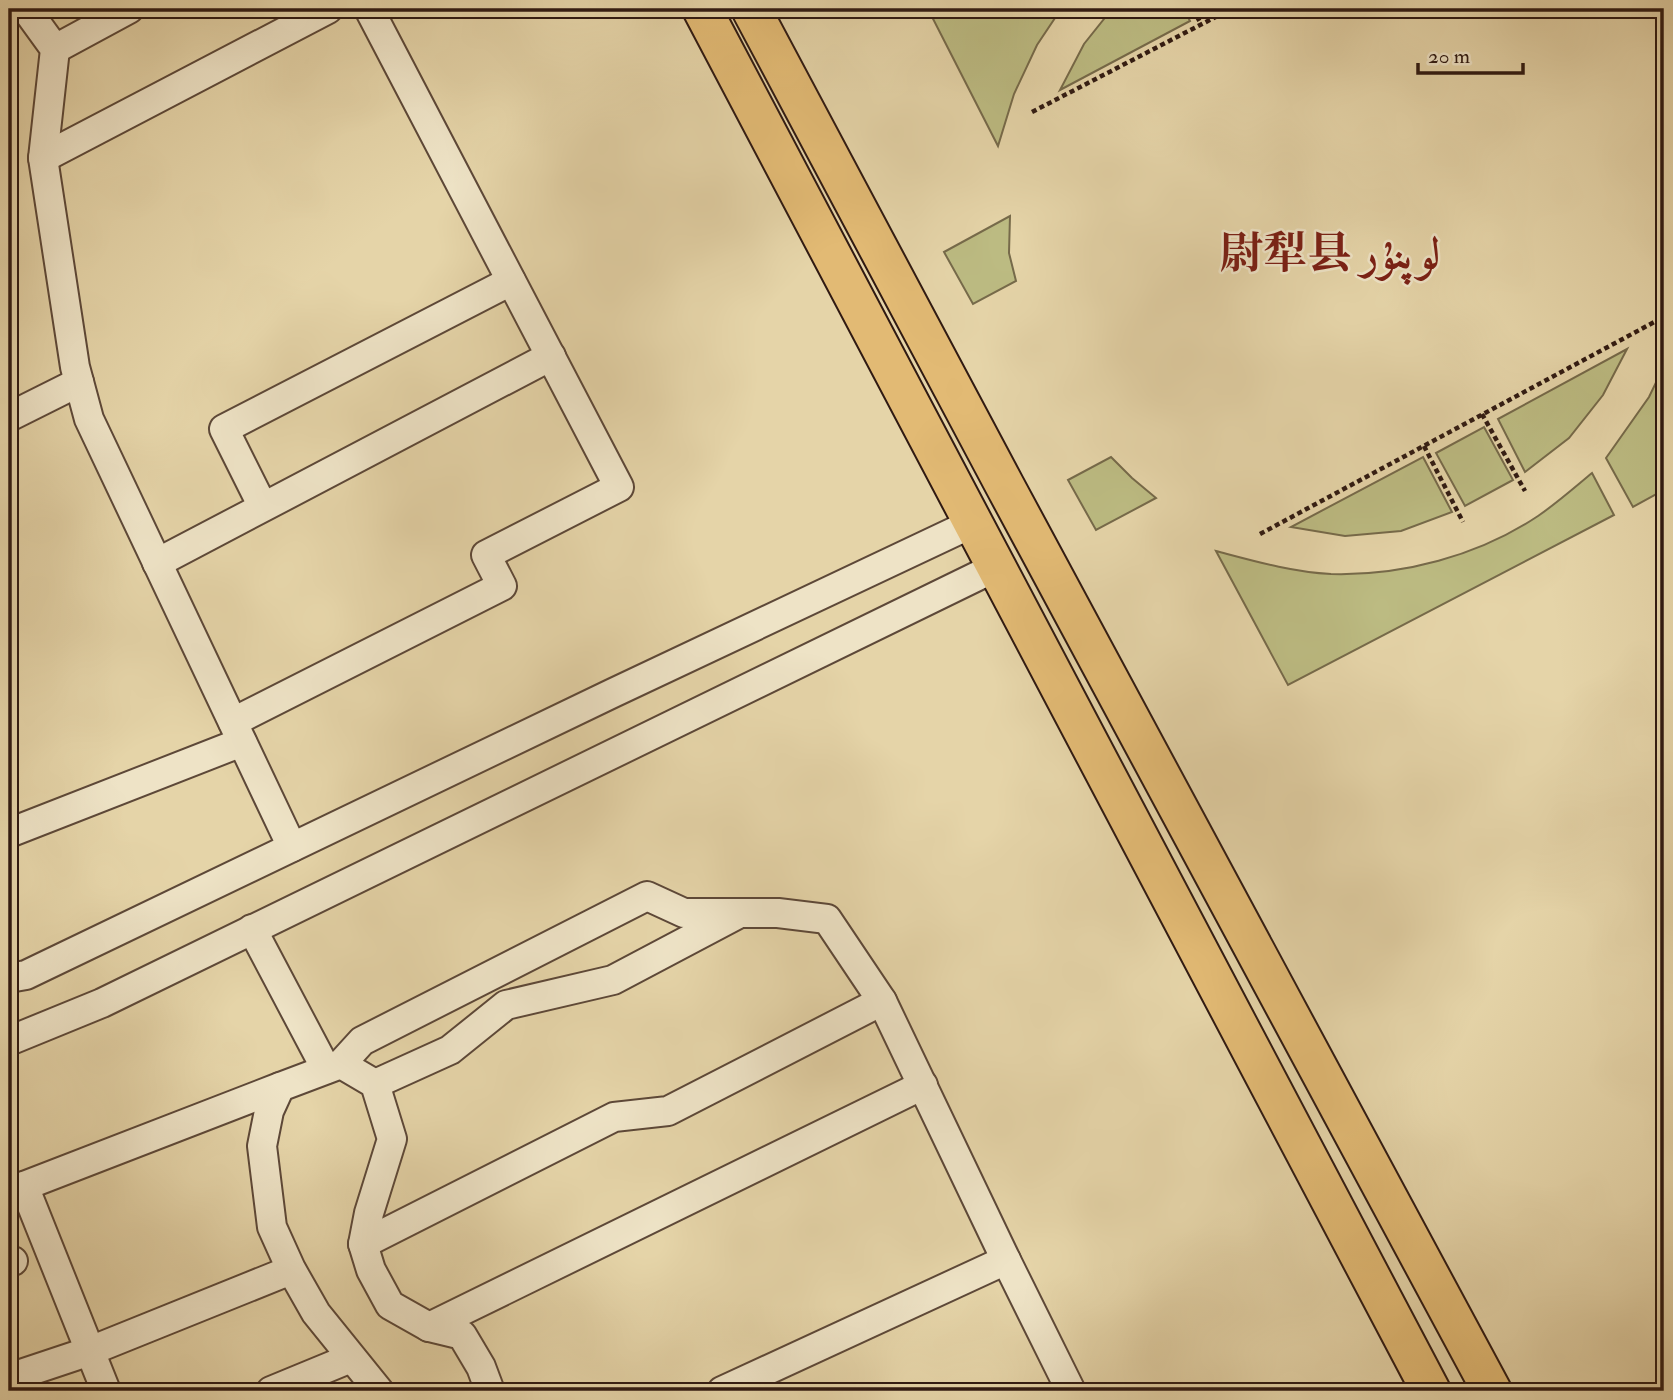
<svg xmlns="http://www.w3.org/2000/svg" width="1673" height="1400" font-family="'IM FELL Double Pica',Amiri,'Noto Serif SC',serif">
<style>
.green{fill:#bcbb82;stroke:#766a4a;stroke-width:2}
.lines{fill:none;stroke-linecap:round;stroke-linejoin:round}
.street-casing{stroke:#5d4838;stroke-width:32}
.highway-casing{stroke:#301a12;stroke-width:42}
.path{stroke:#301a12;stroke-width:4.5;stroke-dasharray:5 3.5;stroke-linecap:butt}
.street{stroke:#eee3c6;stroke-width:28}
.highway{stroke:#e2ba74;stroke-width:38}
.labels{text-anchor:middle;stroke-width:5;stroke-linejoin:round;paint-order:stroke}
.town-label{font-size:44px;font-weight:bold;fill:#7a1f14;stroke:#eee3c6}
</style>
<rect width="100%" height="100%" fill="#e5d4a8"/>
<filter id="stains"><feTurbulence type="fractalNoise" baseFrequency=".00286" numOctaves="4"/><feColorMatrix values="0 0 0 0 .2 0 0 0 0 .09 0 0 0 0 .02 0 0 0 .5 -.17"/></filter>
<radialGradient id="worn" r=".72"><stop offset=".6" stop-color="#630" stop-opacity="0"/><stop offset="1" stop-color="#630" stop-opacity=".3"/></radialGradient>
<g class="green">
<polygon points="928,9 1061,9 1037,45 1014,94 998,146"/>
<polygon points="1112,9 1184,9 1190,21 1060,90 1084,44"/>
<polygon points="1010,216 1009,253 1016,281 973,304 944,252"/>
<polygon points="1627,349 1603,395 1569,438 1525,472 1498,419"/>
<polygon points="1664,366 1664,490 1633,507 1606,458 1649,397"/>
<polygon points="1484,427 1513,480 1465,506 1436,453"/>
<polygon points="1111,457 1132,478 1156,498 1096,530 1068,480"/>
<polygon points="1423,457 1452,512 1401,531 1345,536 1291,527"/>
<path d="M1592 473 1614 515 1288 685 1216 551C1254 561 1292 572 1331 574 1402 576 1478 556 1538 516 1557 503 1575 487 1592 473Z"/>
</g>
<g class="lines">
<defs>
<g id="street">
<polyline points="26,9 55,49 43,158 75,367 89,419 292,847"/>
<polyline points="55,49 129,9"/>
<polyline points="43,158 328,9"/>
<polyline points="9,417 79,382"/>
<polyline points="260,501 224,429 511,281"/>
<polyline points="157,563 551,356"/>
<polyline points="233,722 502,586 486,555 619,487 369,9"/>
<polyline points="9,833 242,742"/>
<polyline points="252,929 326,1069"/>
<polyline points="9,978 26,975 613,693 973,523"/>
<polyline points="882,1001 1006,1260"/>
<polyline points="9,1041 102,1003 996,567"/>
<polyline points="341,1064 362,1041 647,896 684,913 778,913 827,919 882,1001 668,1111 614,1117 363,1244"/>
<polyline points="375,1084 450,1050 506,1005 613,980 736,915"/>
<polyline points="24,1186 106,1391"/>
<polyline points="9,1190 24,1186 280,1087"/>
<polyline points="9,1262 13,1261"/>
<polyline points="429,1327 923,1085"/>
<polyline points="9,1378 90,1351 291,1270"/>
<polyline points="271,1391 351,1358"/>
<polyline points="379,1391 316,1313 291,1269 272,1227 262,1146 269,1111 280,1087 341,1064 375,1084 392,1139 369,1213 363,1244 371,1270 390,1305 429,1327 462,1335 481,1367 490,1391"/>
<polyline points="722,1391 1006,1260 1071,1391"/>
</g>
<g id="highway">
<polyline points="702,9 1431,1391"/>
<polyline points="751,9 1005,486 1492,1391"/>
</g>
</defs>
<use href="#street" class="street-casing"/>
<use href="#highway" class="highway-casing"/>
<g class="path">
<polyline points="1193,9 1201,24"/>
<polyline points="1032,112 1231,9"/>
<polyline points="1482,414 1525,491"/>
<polyline points="1424,446 1463,522"/>
<polyline points="1260,534 1658,320"/>
</g>
<use href="#street" class="street"/>
<use href="#highway" class="highway"/>
</g>
<g class="labels">
<g class="town-label">
<text x="1330" y="268">尉犁县 لوپنۇر</text>
</g>
</g>
<rect width="1673" height="1400" fill="none" stroke="#e5d4a8" stroke-width="35"/>
<rect x="10" y="10" width="1652" height="1379" fill="none" stroke="#301a12" stroke-width="3.5"/>
<rect x="18" y="18" width="1638" height="1365" fill="none" stroke="#301a12" stroke-width="2"/>
<path d="M1418 63v10h105v-10" fill="none" stroke="#301a12" stroke-width="3.5"/>
<text x="1428" y="63" font-size="21" fill="#301a12" stroke="#eee3c6" stroke-width="5" paint-order="stroke">20 m</text>
<rect width="100%" height="100%" filter="url(#stains)"/>
<rect width="100%" height="100%" fill="url(#worn)"/>
</svg>
